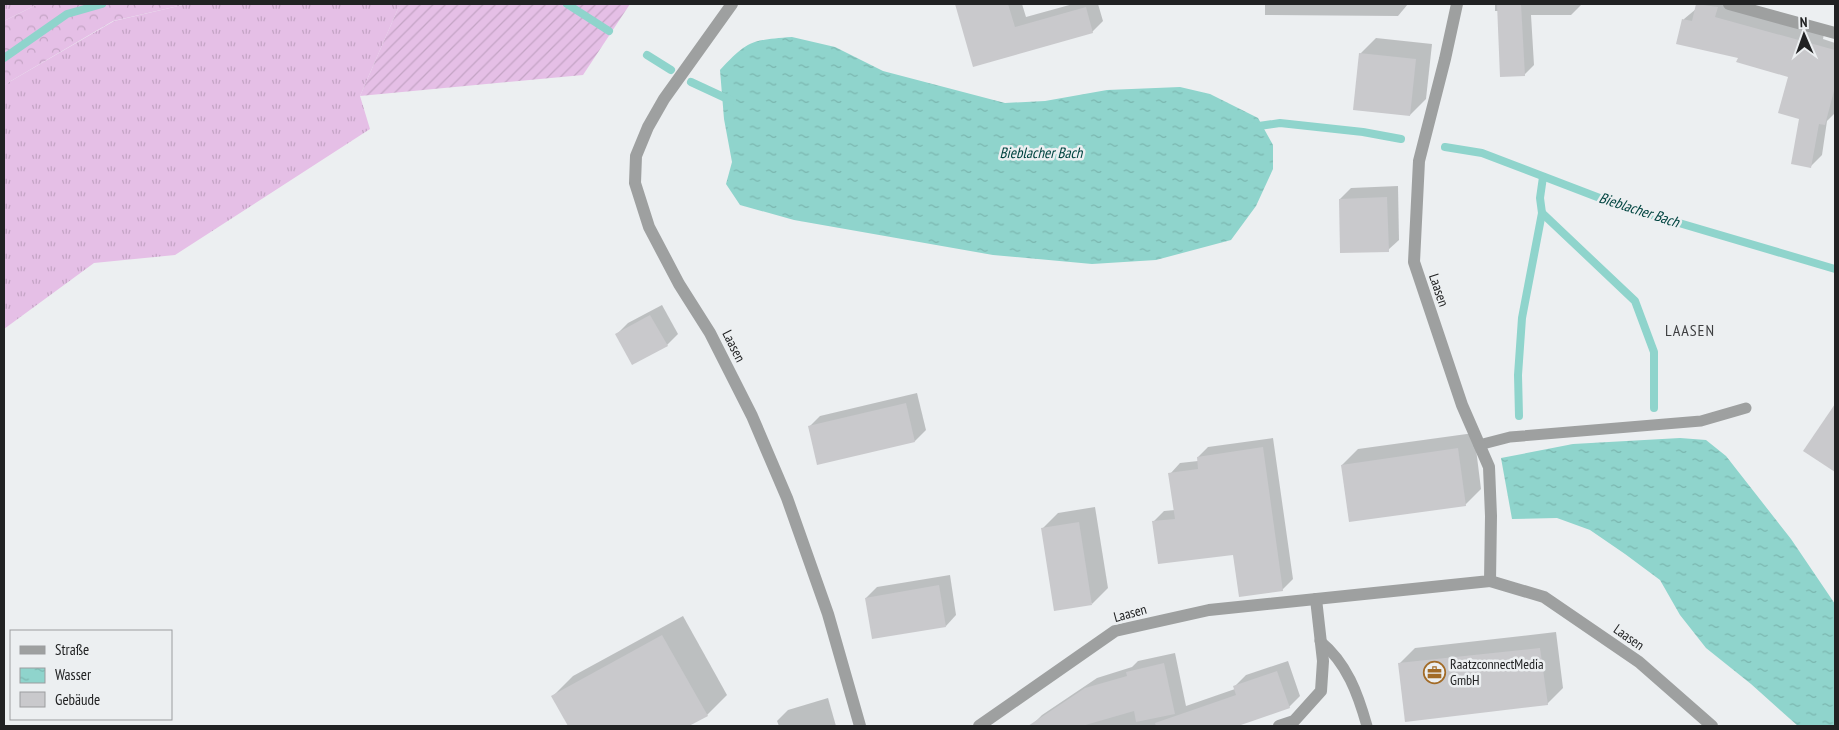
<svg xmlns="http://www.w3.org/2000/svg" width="1839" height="730" font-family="'PT Sans Narrow',sans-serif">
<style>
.grass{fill:url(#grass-tufts)}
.forest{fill:url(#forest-crowns)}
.garden{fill:url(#garden-furrows)}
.water{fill:url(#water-ripples)}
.shadow{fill:#0003}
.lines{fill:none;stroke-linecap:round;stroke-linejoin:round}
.stream{stroke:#8fd4cc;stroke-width:8}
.building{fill:#c9c9cc}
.lane{stroke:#9ea0a0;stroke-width:11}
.street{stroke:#9ea0a0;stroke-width:12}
.labels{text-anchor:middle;stroke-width:5;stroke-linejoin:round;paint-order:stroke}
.street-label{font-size:14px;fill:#212223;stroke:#eceff1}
.poi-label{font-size:14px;fill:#212223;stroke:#eceff1;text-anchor:start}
.water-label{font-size:15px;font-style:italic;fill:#014440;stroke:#eceff1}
.quarter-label{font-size:16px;letter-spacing:1px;fill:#3d3e40;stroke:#eceff1}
</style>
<defs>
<pattern id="grass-tufts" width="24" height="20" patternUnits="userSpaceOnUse" patternTransform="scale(1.25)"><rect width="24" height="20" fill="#e5bfe6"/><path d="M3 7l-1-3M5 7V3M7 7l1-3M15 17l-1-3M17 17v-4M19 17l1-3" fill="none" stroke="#c4a4c5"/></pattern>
<pattern id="forest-crowns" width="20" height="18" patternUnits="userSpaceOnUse" patternTransform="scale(1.25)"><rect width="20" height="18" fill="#e5bfe6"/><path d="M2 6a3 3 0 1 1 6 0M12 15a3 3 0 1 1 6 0" fill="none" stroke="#c4a4c5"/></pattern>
<pattern id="garden-furrows" width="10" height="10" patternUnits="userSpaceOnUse" patternTransform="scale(1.25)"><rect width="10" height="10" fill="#e5bfe6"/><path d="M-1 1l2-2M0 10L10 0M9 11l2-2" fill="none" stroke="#c4a4c5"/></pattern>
<pattern id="water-ripples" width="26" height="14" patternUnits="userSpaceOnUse" patternTransform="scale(1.25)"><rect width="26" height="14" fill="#8fd4cc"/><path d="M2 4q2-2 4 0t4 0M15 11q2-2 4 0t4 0" fill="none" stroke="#7bb6af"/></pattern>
</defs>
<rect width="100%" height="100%" fill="#eceff1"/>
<g class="grass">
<polygon points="4,4 38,4 4,21"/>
<polygon points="187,4 400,4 360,96 370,129 175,255 94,263 4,329 4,85 114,21"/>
</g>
<polygon class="forest" points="38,4 187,4 113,21 4,85 4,21"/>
<polygon class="garden" points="400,4 630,4 583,75 360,96"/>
<g class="water">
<path d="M792 37 835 47 883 71 1005 103 1045 101 1107 90 1180 87 1210 94 1258 118 1273 145V169L1256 206 1231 240 1156 260 1092 264 993 255 794 220 740 205 726 184 732 162 724 119 720 70C748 40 752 40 792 37Z"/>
<polygon points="1680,438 1706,440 1726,456 1791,539 1835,604 1835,726 1798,726 1751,684 1706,648 1680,615 1660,580 1625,554 1590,530 1557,518 1512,519 1501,458 1573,444"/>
</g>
<g class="shadow">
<polygon points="956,4 1022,4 1026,17 1073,4 1098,4 1103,21 1092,32 974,65"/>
<polygon points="1265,4 1408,4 1398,16 1265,15"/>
<polygon points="1495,4 1581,4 1581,5 1571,15 1531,15 1534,65 1524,75 1498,11 1495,11"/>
<polygon points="1697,4 1726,4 1824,34 1823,39 1835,43 1835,113 1827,121 1822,155 1811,166 1789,76 1739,57 1678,43 1684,19 1696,9"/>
<polygon points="1376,38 1432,44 1426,99 1410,115 1360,54"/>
<polygon points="1398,186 1399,240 1388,250 1340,199 1351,188"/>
<polygon points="662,305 678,334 667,345 617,334 628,323"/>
<polygon points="917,393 926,430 915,441 809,427 820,416"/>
<polygon points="1835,411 1835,471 1805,450 1825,421"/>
<polygon points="1474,433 1481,489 1465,505 1342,465 1358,449"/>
<polygon points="1273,438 1293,579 1282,590 1234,554 1153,522 1164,511 1175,510 1170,474 1180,463 1198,461 1198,457 1208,447"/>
<polygon points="1095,507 1108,588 1092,604 1042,529 1058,513"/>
<polygon points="950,575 956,615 946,626 866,598 877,587"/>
<polygon points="683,616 727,695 707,715 687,726 570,726 553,696 573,676"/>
<polygon points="1556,632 1563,688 1547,704 1399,664 1415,648"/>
<polygon points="1175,653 1186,706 1235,689 1235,686 1246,675 1288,661 1300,696 1289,707 1234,726 1031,726 1042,715 1097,678 1132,667 1138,661"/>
<polygon points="828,698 836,726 779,726 777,721 788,710"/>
</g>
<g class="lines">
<g class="stream">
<polyline points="567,4 609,31"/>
<polyline points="647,55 671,70"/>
<polyline points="4,58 67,14 102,4"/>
<polyline points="691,82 732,101"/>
<polyline points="1252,127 1280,123 1363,132 1401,139"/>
<polyline points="1445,147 1482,153 1618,205 1835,269"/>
<polyline points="1543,177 1540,198 1542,213 1635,301 1654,352 1654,408"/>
<polyline points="1519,416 1518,375 1522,318 1542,213"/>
</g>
</g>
<g class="building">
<polygon points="955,4 1008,4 1015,27 1086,7 1093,33 973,67"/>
<polygon points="1497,4 1521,4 1525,76 1500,77"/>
<polygon points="1696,4 1718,7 1715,17 1835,50 1835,87 1825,125 1819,124 1811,168 1791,164 1799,119 1778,113 1788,77 1736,62 1738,58 1676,44 1682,19 1692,21"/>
<polygon points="1359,53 1416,59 1410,116 1353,110"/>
<polygon points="1387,197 1389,252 1340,253 1339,199"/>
<polygon points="650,315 668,346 632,365 615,334"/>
<polygon points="906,403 915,442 817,465 808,426"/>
<polygon points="1835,404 1835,472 1803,451"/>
<polygon points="1263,447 1283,591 1239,597 1233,555 1158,564 1152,521 1175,519 1168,473 1198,469 1197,457"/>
<polygon points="1458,448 1466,506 1349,522 1341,465"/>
<polygon points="1079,522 1092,605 1054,611 1041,528"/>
<polygon points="939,585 946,627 872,639 865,598"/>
<polygon points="662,635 708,716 689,726 568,726 551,696"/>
<polygon points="1540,648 1548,705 1405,722 1398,663"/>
<polygon points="1164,663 1175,714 1136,722 1134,711 1082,726 1028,726 1085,688 1127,676 1126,672"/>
<polygon points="1277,671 1290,708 1238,726 1156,726 1155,723 1236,695 1233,686"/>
</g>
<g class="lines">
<g class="lane">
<polyline points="1479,445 1510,437 1701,421 1746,408"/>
<path d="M1320 641C1347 663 1358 694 1367 726"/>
</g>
<g class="street">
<polyline points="732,4 664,99 648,127 636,156 635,183 649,227 679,284 710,333 752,416 787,498 828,614 860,726"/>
<polyline points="1729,4 1835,33"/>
<polyline points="1490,581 1544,597 1639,662 1712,726"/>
<polyline points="979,726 1115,631 1209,610 1490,581 1491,516 1489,467 1462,405 1414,262 1419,161 1445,59 1457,4"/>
<polyline points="1279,726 1294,721 1321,691 1323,661 1316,599"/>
</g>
</g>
<defs>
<symbol id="office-ring" viewBox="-11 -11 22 22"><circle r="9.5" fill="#eceff1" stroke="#a26b27" stroke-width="1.5"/><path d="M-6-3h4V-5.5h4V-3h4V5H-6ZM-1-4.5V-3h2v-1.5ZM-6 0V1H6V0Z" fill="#a26b27"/></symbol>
</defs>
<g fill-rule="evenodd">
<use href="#office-ring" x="1422" y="660" width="25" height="25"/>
</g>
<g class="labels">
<g class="street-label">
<text transform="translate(1439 290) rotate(71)" y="5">Laasen</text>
<text transform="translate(734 346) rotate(63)" y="5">Laasen</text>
<text transform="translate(1130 613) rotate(-15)" y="5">Laasen</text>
<text transform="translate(1629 637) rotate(35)" y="5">Laasen</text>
</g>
<g class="poi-label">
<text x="1450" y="669">RaatzconnectMedia<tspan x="1450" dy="16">GmbH</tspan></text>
</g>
<g class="water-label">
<text x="1041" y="158">Bieblacher Bach</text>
<text transform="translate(1639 210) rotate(18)" y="5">Bieblacher Bach</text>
</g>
<g class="quarter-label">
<text x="1690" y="336">LAASEN</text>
</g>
</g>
<rect width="1839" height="730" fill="none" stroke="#212223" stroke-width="10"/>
<rect x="10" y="630" width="162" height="90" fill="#eceff1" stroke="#9b9d9f"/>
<rect x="20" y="646" width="25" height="8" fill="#9ea0a0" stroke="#9b9d9f"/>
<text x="55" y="655" font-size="15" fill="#212223">Straße</text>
<rect x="20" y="668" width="25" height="15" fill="url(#water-ripples)" stroke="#9b9d9f"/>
<text x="55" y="680" font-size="15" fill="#212223">Wasser</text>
<rect x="20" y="692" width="25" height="15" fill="#c9c9cc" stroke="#9b9d9f"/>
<text x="55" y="705" font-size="15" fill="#212223">Gebäude</text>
<g transform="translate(1804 35) rotate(358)" stroke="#eceff1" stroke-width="4" paint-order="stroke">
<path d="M0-4L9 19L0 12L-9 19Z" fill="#212223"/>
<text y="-8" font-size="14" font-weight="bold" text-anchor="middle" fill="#212223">N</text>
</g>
</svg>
